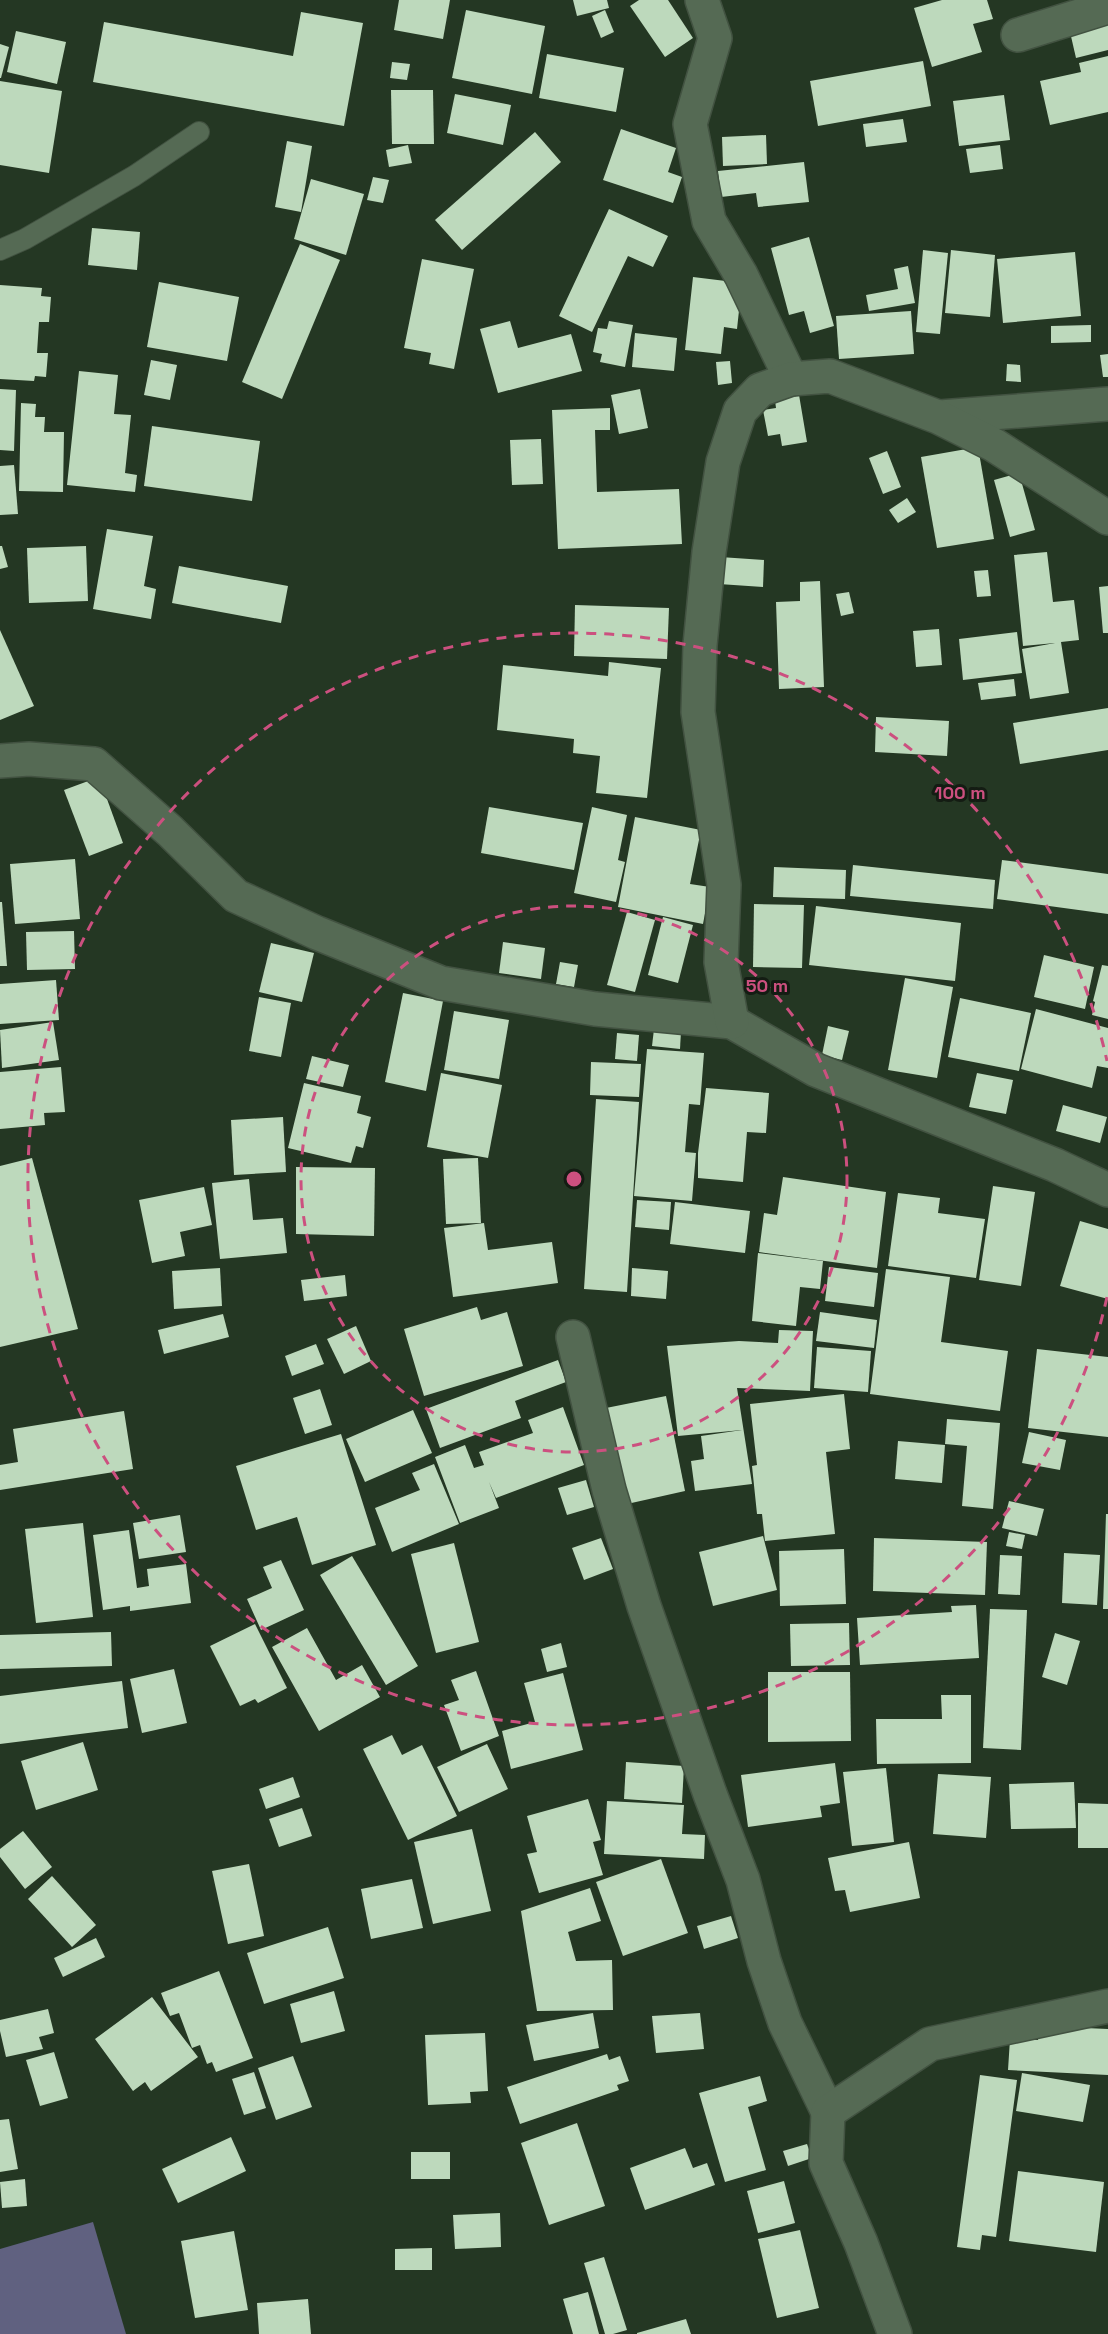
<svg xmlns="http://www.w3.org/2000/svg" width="1108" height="2334" font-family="'Space Grotesk',sans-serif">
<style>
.forest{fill:#606180}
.building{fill:#bdd9bc}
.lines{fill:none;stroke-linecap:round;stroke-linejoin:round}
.service-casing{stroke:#425241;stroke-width:22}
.minor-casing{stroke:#425241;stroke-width:36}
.service{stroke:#556a54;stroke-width:20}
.minor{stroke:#556a54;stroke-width:33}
.ring{fill:none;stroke:#cc507f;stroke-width:3;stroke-dasharray:10 8}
.centre{fill:#cc507f;stroke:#141c13;stroke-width:3}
.ring-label{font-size:18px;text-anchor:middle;font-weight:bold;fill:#cc507f;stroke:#141c13;stroke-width:6;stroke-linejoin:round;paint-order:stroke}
</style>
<rect width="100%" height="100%" fill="#243723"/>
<polygon class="forest" points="93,2222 126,2334 0,2334 0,2249"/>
<g class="building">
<polygon points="399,0 450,0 443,39 394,30"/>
<polygon points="573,0 607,0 609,8 577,16"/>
<polygon points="639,0 668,0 693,38 665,57 630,6"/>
<polygon points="942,0 987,0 993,19 973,24 982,52 932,67 914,8"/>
<polygon points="466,10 545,26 532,94 452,78"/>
<polygon points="605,10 614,32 601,38 592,16"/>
<polygon points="301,12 363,23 344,126 93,82 104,22 293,56"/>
<polygon points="1108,22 1108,50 1076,58 1070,32"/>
<polygon points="16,31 66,42 57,84 7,72"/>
<polygon points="0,44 9,47 1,78 0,78"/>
<polygon points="547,54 624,68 616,112 539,98"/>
<polygon points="1108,56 1108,112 1050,125 1040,81 1081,72 1079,63"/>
<polygon points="923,61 931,106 818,126 810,81"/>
<polygon points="392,62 410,64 407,80 390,78"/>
<polygon points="0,81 62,91 49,173 0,165"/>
<polygon points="391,90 433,90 434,144 392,144"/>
<polygon points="455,94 511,105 503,145 447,133"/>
<polygon points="1004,95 1010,140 959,146 953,101"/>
<polygon points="903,119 907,142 866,147 863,124"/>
<polygon points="621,129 676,148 668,172 682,177 673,203 603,180"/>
<polygon points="535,132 561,162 462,250 435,220"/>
<polygon points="766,135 767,164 723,166 722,137"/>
<polygon points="287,141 312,146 301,212 275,207"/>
<polygon points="408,145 412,163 389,167 386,150"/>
<polygon points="1000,145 1003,169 970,173 966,149"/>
<polygon points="804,162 809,202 758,207 756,193 721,197 718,171"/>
<polygon points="373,177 389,180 383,203 367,200"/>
<polygon points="311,179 364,194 346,255 294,239"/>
<polygon points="609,209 668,236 653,267 628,256 592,332 559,316"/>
<polygon points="92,228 140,232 137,270 88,265"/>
<polygon points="809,237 834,326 810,333 804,311 789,315 771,248"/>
<polygon points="300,244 340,260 282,399 242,382"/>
<polygon points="923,250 948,253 940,334 916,332"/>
<polygon points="951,250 995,255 990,317 945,313"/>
<polygon points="1075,252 1081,316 1003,323 997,259"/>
<polygon points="422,259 474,269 454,369 429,364 431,353 404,348"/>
<polygon points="908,266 915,303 869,311 866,295 898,289 894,269"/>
<polygon points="693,277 742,283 737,329 724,327 721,354 685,350"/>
<polygon points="159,282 239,297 227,361 147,347"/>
<polygon points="0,285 42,288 41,296 51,297 49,322 39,322 37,353 48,353 46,377 35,376 34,381 0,379"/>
<polygon points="911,311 914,354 839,359 836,316"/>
<polygon points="510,321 518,348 571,334 582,371 498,393 480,329"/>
<polygon points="609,321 633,325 625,367 600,362 602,354 593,352 598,328 607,329"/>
<polygon points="1091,325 1091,342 1051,343 1051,326"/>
<polygon points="635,333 677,338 674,371 632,367"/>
<polygon points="1108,354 1108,377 1103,377 1100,355"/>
<polygon points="151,360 177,365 170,400 144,395"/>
<polygon points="730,361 732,383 718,385 716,362"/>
<polygon points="1007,364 1020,365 1021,382 1006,381"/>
<polygon points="79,371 118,375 114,414 131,415 125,473 137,475 135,492 67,485"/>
<polygon points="0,389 16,390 14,451 0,450"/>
<polygon points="640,389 648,428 619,434 611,395"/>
<polygon points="798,389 807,442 782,446 780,434 768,436 763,410 776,408 774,393"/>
<polygon points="21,403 36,404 35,417 45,417 44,432 64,432 63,492 19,491"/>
<polygon points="610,408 610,430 595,430 597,492 679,489 682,544 558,549 552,410"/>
<polygon points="152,426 260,441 252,501 144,486"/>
<polygon points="541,439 543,484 512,485 510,440"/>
<polygon points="978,447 994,539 937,548 921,457"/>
<polygon points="887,451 901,487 883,494 869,458"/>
<polygon points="14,465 18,514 0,515 0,466"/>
<polygon points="1019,473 1035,530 1010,537 994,480"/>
<polygon points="907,498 916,512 898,523 889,510"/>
<polygon points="107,529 153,536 144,586 156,589 151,619 93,609"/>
<polygon points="0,546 2,546 8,567 0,569"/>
<polygon points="86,546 88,601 29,603 27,548"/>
<polygon points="1047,552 1053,602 1074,600 1079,640 1061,642 1069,693 1030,699 1022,649 1055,643 1023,646 1014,555"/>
<polygon points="720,557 764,560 763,587 719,584"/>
<polygon points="179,566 288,586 281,623 172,603"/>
<polygon points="988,570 991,596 977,597 974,571"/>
<polygon points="820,581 824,687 779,689 776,602 800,601 800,582"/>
<polygon points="1108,586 1108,633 1103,633 1099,587"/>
<polygon points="849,592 854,613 841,616 836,594"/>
<polygon points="575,605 669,608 667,659 574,656"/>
<polygon points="939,629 942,665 916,667 913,631"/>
<polygon points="0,630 34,706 0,720"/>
<polygon points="1017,632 1022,673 963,680 959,639"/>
<polygon points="609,662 661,668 647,798 596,793 600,756 573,753 574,739 497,730 503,665 608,676"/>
<polygon points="1014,679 1016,696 981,700 978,683"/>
<polygon points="1108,708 1108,750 1020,764 1013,723"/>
<polygon points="876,717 949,721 947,756 875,752"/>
<polygon points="99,777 123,843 89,856 64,790"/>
<polygon points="489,807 583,823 574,870 481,853"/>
<polygon points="592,807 627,815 618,860 625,862 616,902 574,893"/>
<polygon points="635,817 701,830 690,884 710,887 703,924 618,907"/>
<polygon points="75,859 80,919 15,924 10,864"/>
<polygon points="1002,860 1108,874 1108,914 997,899"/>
<polygon points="853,865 995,880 993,909 850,896"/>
<polygon points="774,867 846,870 845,899 773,897"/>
<polygon points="0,902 2,902 7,966 0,966"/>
<polygon points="754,904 804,905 802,968 753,967"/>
<polygon points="816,906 961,923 955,981 809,965"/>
<polygon points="627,912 655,920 635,992 607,985"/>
<polygon points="663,917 693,925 678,983 648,975"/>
<polygon points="74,931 75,969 27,970 26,932"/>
<polygon points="503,942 545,948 541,979 499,973"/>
<polygon points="271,943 314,953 302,1002 259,992"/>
<polygon points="1044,955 1094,967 1085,1009 1034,997"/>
<polygon points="560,962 578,965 574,987 556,984"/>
<polygon points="1102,965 1108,966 1108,1019 1092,1015 1095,1002 1093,1001"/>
<polygon points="905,978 953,987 937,1078 888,1070"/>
<polygon points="56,980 59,1020 0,1024 0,984"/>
<polygon points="403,993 443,1001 426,1091 385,1082"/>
<polygon points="259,997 291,1003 281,1057 249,1051"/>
<polygon points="960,998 1031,1013 1019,1071 948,1057"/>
<polygon points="1036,1009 1108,1028 1108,1068 1097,1066 1092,1088 1021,1069"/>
<polygon points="454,1011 509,1020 499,1079 444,1070"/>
<polygon points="53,1022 59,1060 2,1068 0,1030"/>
<polygon points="828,1026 849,1031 842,1060 822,1055"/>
<polygon points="654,1029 681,1031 680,1049 652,1046"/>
<polygon points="617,1033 639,1035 637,1061 615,1059"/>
<polygon points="647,1049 704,1053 700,1105 689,1104 685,1152 696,1153 692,1201 634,1196"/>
<polygon points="312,1056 349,1065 343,1087 306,1079"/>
<polygon points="591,1062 641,1064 639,1097 590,1095"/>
<polygon points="61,1067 65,1112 44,1113 45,1125 0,1129 0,1072"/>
<polygon points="441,1073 502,1085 488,1158 427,1147"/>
<polygon points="977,1073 1013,1080 1006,1114 969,1107"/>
<polygon points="304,1083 361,1096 357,1113 371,1117 363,1148 356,1146 351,1163 288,1148"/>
<polygon points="706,1088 769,1093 766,1133 747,1132 743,1182 698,1178 698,1153"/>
<polygon points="596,1099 639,1102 627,1292 584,1289"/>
<polygon points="1063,1105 1107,1117 1100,1143 1056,1131"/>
<polygon points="283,1117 286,1172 234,1175 231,1120"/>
<polygon points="32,1158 78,1329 0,1347 0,1166"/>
<polygon points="478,1158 481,1223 446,1224 443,1159"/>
<polygon points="296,1167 375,1168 374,1236 296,1234"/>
<polygon points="783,1177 886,1192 877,1268 759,1252 764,1213 777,1215"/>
<polygon points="249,1179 253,1220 283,1218 287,1253 220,1259 212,1183"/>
<polygon points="993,1186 1035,1192 1021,1286 979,1280"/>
<polygon points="204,1187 212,1225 180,1232 185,1256 152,1263 139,1200"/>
<polygon points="898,1193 940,1198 938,1213 985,1219 976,1278 888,1266"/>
<polygon points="637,1200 671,1202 669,1230 635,1227"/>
<polygon points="675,1202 750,1211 745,1253 670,1244"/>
<polygon points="1080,1221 1108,1229 1108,1299 1060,1286"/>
<polygon points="484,1223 488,1250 552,1242 558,1283 453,1297 444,1228"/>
<polygon points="758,1253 823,1261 820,1289 800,1287 796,1326 752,1321"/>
<polygon points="829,1267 878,1273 874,1307 825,1301"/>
<polygon points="220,1268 222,1306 174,1309 172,1271"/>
<polygon points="632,1268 668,1271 666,1299 631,1296"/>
<polygon points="886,1269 950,1277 941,1342 1008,1351 1000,1411 870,1394"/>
<polygon points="345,1275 347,1296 304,1301 301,1280"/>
<polygon points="477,1307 481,1320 507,1312 523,1366 424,1396 404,1329"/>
<polygon points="820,1312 877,1320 874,1348 816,1341"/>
<polygon points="223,1314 229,1337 164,1354 158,1330"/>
<polygon points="356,1326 371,1361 344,1374 327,1339"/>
<polygon points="779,1330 813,1331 810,1391 737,1388 752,1484 695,1491 691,1461 704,1459 701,1436 742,1430 678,1436 667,1346 739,1341 778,1343"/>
<polygon points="316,1344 324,1364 292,1376 285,1356"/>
<polygon points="817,1347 871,1351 868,1392 814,1388"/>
<polygon points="1037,1349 1108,1357 1108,1437 1028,1428"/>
<polygon points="558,1360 566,1382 515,1401 521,1418 440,1448 426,1409"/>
<polygon points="320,1389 332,1425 305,1434 293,1398"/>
<polygon points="844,1394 850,1449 826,1452 835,1534 765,1541 762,1514 757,1514 752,1466 757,1465 750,1404"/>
<polygon points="666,1396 685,1491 627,1504 606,1408"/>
<polygon points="563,1407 584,1465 496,1498 489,1482 499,1508 460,1523 435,1457 465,1445 474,1468 484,1465 479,1452 533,1433 528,1420"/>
<polygon points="413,1410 432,1453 365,1482 346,1439"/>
<polygon points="124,1411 133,1469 0,1490 0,1465 18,1462 13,1429"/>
<polygon points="947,1419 1000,1423 993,1509 962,1506 967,1446 945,1444"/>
<polygon points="1029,1432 1066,1440 1060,1470 1022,1463"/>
<polygon points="341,1434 376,1545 312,1565 297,1517 256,1530 236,1466"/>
<polygon points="898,1441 945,1445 942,1483 895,1479"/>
<polygon points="434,1464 459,1524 392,1552 375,1508 420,1490 412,1473"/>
<polygon points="586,1480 594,1507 567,1515 558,1488"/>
<polygon points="1009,1501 1044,1509 1037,1536 1002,1528"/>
<polygon points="1106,1514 1108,1514 1108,1609 1103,1609"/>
<polygon points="180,1515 186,1552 139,1559 133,1523"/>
<polygon points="83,1523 93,1617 36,1623 25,1529"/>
<polygon points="129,1530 137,1588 149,1586 147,1569 186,1564 191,1603 130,1611 130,1606 103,1610 93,1535"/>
<polygon points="1009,1532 1025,1535 1022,1549 1006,1546"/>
<polygon points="763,1536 777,1590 713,1606 699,1552"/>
<polygon points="601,1538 613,1569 584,1580 572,1548"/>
<polygon points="874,1538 987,1542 985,1595 873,1591"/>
<polygon points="454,1543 479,1642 436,1653 411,1554"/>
<polygon points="844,1549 846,1604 780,1606 779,1551"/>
<polygon points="1064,1553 1100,1555 1097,1605 1062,1603"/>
<polygon points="1000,1555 1022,1556 1020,1595 998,1594"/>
<polygon points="352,1556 418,1666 386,1685 320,1575"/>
<polygon points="281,1560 304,1610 261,1630 247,1599 272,1588 263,1567"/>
<polygon points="976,1605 979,1658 860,1665 857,1618 952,1612 951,1606"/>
<polygon points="990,1609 1027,1610 1021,1750 983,1748"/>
<polygon points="849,1623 850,1665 791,1666 790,1624"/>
<polygon points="255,1624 287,1688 258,1703 255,1699 240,1706 210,1646"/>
<polygon points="307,1628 336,1680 362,1665 380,1697 319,1731 272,1647"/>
<polygon points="111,1632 112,1666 0,1669 0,1635"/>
<polygon points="1055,1633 1080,1641 1067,1685 1042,1677"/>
<polygon points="561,1643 567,1667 547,1672 541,1649"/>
<polygon points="174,1669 187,1723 142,1733 130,1679"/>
<polygon points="476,1671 499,1736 461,1751 444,1705 459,1700 451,1680"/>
<polygon points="768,1672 850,1672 851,1741 768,1742"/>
<polygon points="563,1673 583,1750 511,1769 502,1731 535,1722 524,1683"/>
<polygon points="122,1681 128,1728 0,1744 0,1696"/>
<polygon points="941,1695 971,1695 971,1763 877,1764 876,1719 942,1719"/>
<polygon points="392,1735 402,1755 422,1745 457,1816 408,1840 363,1749"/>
<polygon points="83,1742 98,1790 36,1810 21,1761"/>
<polygon points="487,1744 508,1789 459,1812 437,1767"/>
<polygon points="626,1762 684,1766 682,1803 624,1799"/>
<polygon points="835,1763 840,1803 820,1806 822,1817 748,1827 741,1775"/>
<polygon points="886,1768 894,1842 852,1846 843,1772"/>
<polygon points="938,1774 991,1777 986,1838 933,1834"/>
<polygon points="293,1777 300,1797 266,1809 259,1789"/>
<polygon points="1074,1782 1076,1828 1011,1829 1009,1784"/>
<polygon points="588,1799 601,1840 593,1842 603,1875 539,1893 527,1854 537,1852 527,1816"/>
<polygon points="607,1801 684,1805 682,1834 705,1835 704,1859 604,1854"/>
<polygon points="1078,1803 1108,1804 1108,1848 1078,1848"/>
<polygon points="302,1808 312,1836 279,1847 269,1819"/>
<polygon points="472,1829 491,1911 433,1924 414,1842"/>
<polygon points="23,1831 52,1867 25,1889 0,1857 0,1849"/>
<polygon points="909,1842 920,1898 850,1912 845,1890 835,1891 828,1858"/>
<polygon points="661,1859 688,1933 623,1956 596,1882"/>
<polygon points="249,1864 264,1936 228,1944 212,1871"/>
<polygon points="52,1876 96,1925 72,1947 28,1899"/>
<polygon points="412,1879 423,1928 371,1939 361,1889"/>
<polygon points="590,1888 601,1921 568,1932 576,1961 612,1960 613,2010 537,2011 521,1911"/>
<polygon points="731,1916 738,1938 704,1949 697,1926"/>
<polygon points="328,1927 344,1978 264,2004 247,1953"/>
<polygon points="96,1938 105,1957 63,1977 54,1958"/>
<polygon points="219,1971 253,2058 216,2072 212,2062 207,2064 200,2045 192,2048 179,2013 170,2016 161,1993"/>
<polygon points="334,1991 345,2031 301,2043 290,2004"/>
<polygon points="152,1997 198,2057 151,2091 145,2082 133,2091 95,2039"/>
<polygon points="48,2009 54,2033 39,2037 43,2049 6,2057 0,2031 0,2020"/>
<polygon points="593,2013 599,2048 534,2061 526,2025"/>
<polygon points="700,2013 704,2049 656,2053 652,2016"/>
<polygon points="1039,2026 1108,2029 1108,2075 1008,2070 1010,2039 1038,2040"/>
<polygon points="485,2033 488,2091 470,2092 471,2103 428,2105 425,2035"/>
<polygon points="54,2052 68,2098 40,2106 26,2060"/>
<polygon points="607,2054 609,2060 620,2056 629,2081 617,2085 619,2090 520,2124 507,2087"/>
<polygon points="293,2056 312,2107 276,2120 258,2068"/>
<polygon points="254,2072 266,2108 244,2115 232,2079"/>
<polygon points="1022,2073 1090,2085 1083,2122 1016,2111"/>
<polygon points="980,2075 1017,2080 996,2237 982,2235 980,2250 957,2247"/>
<polygon points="760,2076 767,2101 748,2107 766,2170 725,2182 699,2093"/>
<polygon points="9,2119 18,2169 0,2172 0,2120"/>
<polygon points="577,2123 605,2206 549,2225 521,2143"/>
<polygon points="231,2137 246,2171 178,2203 162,2169"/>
<polygon points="807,2144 812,2158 788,2166 783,2151"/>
<polygon points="685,2148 693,2168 707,2163 715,2185 645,2210 630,2168"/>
<rect x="411" y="2152" width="39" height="27"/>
<polygon points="1018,2171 1104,2182 1096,2252 1009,2241"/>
<polygon points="25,2179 27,2206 2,2208 0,2182"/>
<polygon points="784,2181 795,2223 758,2233 747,2191"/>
<polygon points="500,2213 501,2247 455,2249 453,2215"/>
<polygon points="800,2230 819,2308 777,2318 758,2239"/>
<polygon points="234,2231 248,2310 195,2318 181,2241"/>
<polygon points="432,2248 432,2270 395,2270 395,2249"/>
<polygon points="604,2257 627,2330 613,2334 605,2334 584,2263"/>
<polygon points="588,2292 599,2334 573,2334 563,2299"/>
<polygon points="308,2299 311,2334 259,2334 257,2303"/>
<polygon points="686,2319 691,2334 637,2334 637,2333"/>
</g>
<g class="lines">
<defs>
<polyline id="service" points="0,250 25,239 134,176 199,132"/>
<g id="minor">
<polyline points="702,0 715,38 690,124 709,221 741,275 791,379"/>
<polyline points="1018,35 1108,7"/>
<polyline points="940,417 1108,404"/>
<polyline points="0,761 29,759 94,764 170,831 236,896 317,933 441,983 595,1009 732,1022 816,1070 1055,1165 1108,1190"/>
<polyline points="732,1022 721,962 724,885 698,712 700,645 709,552 723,462 740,411 760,390 791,379 830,376 938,417 994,445 1108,518"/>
<polyline points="573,1337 609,1490 644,1606 710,1794 743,1880 764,1961 785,2023 828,2112"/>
<polyline points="895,2334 861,2243 826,2163 828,2112 930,2044 1108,2006"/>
</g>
</defs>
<use href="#service" class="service-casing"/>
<use href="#minor" class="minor-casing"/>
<use href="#service" class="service"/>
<use href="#minor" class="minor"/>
</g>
<g class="ring">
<circle cx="574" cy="1179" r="273"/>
<path d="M1107 1297A546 546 0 1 1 1107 1061"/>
</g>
<circle cx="574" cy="1179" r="9" class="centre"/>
<g class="ring-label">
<text x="960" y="799">100 m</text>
<text x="767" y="992">50 m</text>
</g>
</svg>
